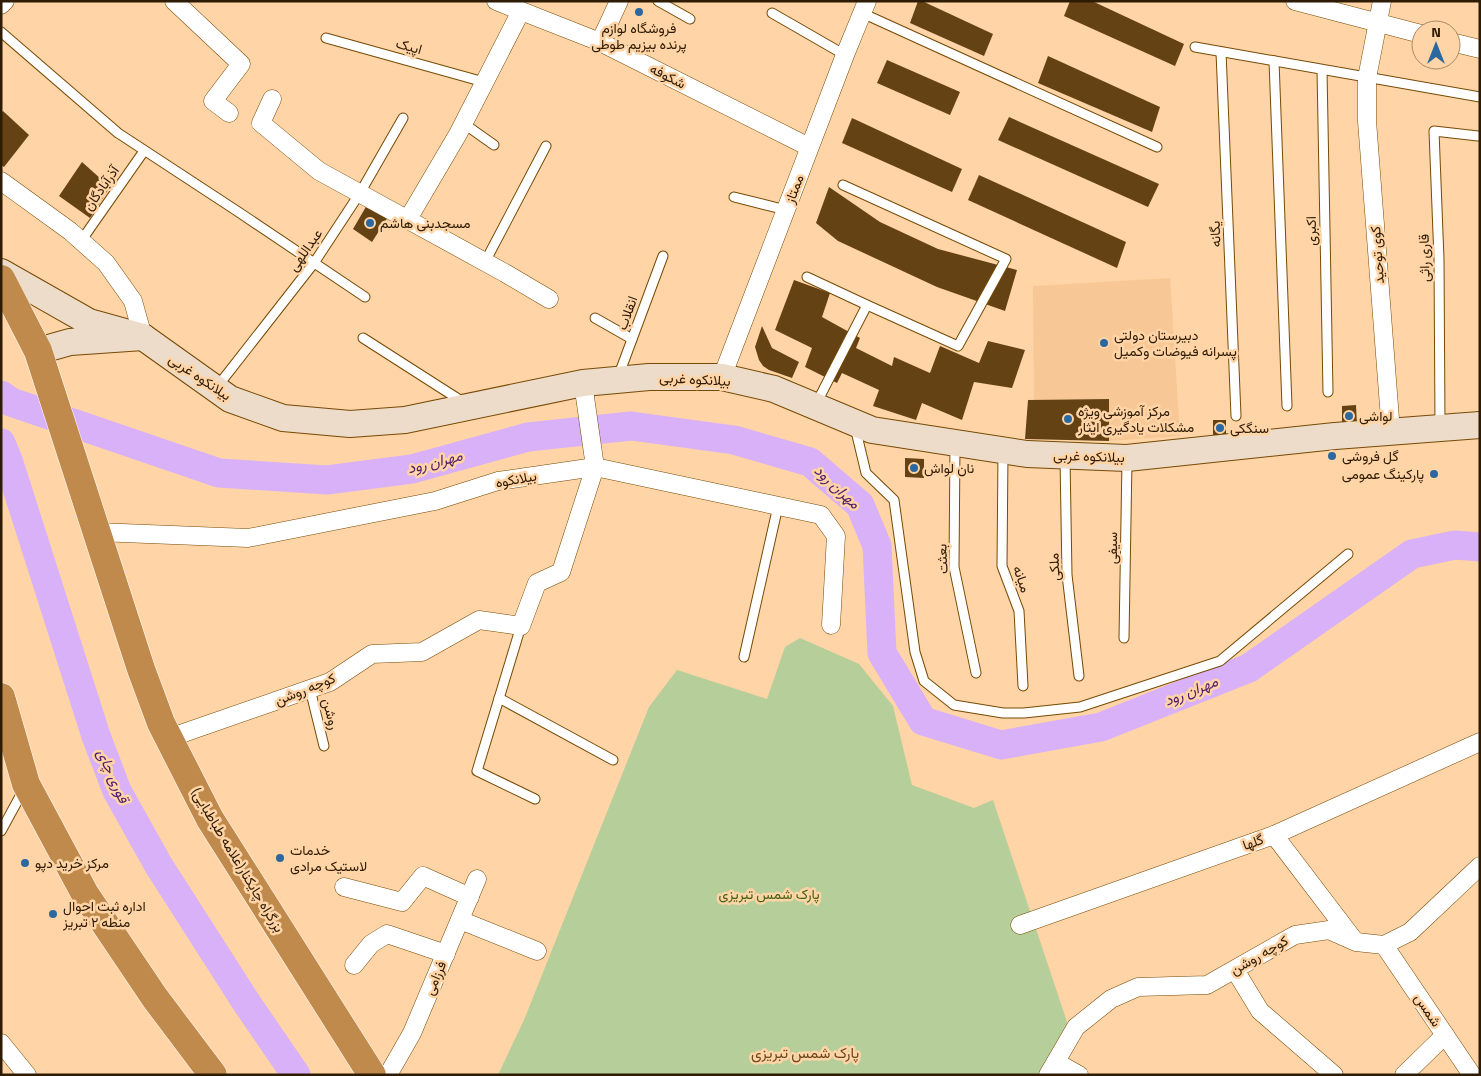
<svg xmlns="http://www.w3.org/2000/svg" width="1481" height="1076" font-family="'Titillium Web',Vazirmatn,sans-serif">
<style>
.built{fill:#f7c895}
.green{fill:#b5ce9a}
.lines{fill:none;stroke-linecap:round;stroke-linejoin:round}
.river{stroke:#d8b1f9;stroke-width:29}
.building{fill:#654214}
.lane-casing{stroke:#774a05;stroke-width:11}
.street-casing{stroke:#774a05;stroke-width:19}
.secondary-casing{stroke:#774a05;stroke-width:28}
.highway-casing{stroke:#fff;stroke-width:29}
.lane{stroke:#fff;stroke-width:9}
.street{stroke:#fff;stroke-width:18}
.secondary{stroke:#ecdcc9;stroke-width:26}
.highway{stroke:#bf8a4b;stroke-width:28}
.poi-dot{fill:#2b689f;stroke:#ffd4a6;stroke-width:2}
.labels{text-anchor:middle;stroke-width:5;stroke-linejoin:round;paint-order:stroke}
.poi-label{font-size:14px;fill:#2e1b03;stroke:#ffd4a6;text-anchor:start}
.street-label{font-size:14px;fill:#2e1b03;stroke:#ffd4a6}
.park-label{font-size:14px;fill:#426011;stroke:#ffd4a6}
.water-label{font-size:15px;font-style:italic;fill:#4e1c6e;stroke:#ffd4a6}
.neighbourhood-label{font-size:15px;fill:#6b471b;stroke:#ffd4a6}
</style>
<rect width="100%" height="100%" fill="#ffd4a6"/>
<polygon class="built" points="1170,278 1180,436 1109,441 1109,399 1034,400 1033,286"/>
<polygon class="green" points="800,638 859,664 893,706 912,785 974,808 993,800 1070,1031 1037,1075 498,1075 524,1020 649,707 677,670 767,699 785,647"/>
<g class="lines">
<g class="river">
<polyline points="1,395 11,402 219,473 327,480 412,469 528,437 631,426 734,440 810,462 860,505 877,546 882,653 923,721 1001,745 1101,727 1249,668 1412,554 1455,545 1480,547"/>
<polyline points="1,443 8,460 96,736 117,791 159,866 246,1002 296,1075"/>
</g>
</g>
<g class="building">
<polygon points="918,1 922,1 993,34 984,56 910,23"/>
<polygon points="1070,1 1092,1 1184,44 1175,66 1064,16"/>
<polygon points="1048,56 1160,107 1152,132 1038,83"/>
<polygon points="887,60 960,92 950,115 877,83"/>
<polygon points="3,111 29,135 4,167 1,165 1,113"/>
<polygon points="1009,117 1159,184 1148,207 998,140"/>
<polygon points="852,118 962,169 952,192 842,143"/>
<polygon points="82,162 110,187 90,218 59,196"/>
<polygon points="979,175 1126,242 1117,268 968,200"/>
<polygon points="829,187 880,222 938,249 1017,270 1005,311 937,287 838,241 816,223"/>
<polygon points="367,205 388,217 372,242 353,229"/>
<polygon points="794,280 830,293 822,317 860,338 856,348 892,366 894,357 930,373 940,346 979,363 988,341 1025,350 1012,388 974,382 962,420 922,403 916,420 873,406 879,390 842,373 837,383 805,367 812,348 775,330"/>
<polygon points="762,326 772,348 799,362 792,378 769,370 763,366 759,360 755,347"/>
<polygon points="1109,399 1109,441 1025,439 1028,400"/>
<polygon points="1356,405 1357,426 1342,427 1342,406"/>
<polygon points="1213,420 1226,420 1226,437 1213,438"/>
<polygon points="905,458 924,459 924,478 905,477"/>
</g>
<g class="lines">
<defs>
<g id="lane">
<polyline points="658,1 690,19"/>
<polyline points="772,13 845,55"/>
<polyline points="862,13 1157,147"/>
<polyline points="1,32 118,133 237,211 365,297"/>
<polyline points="326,38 484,82"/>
<polyline points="1195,47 1480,97"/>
<polyline points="1221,52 1236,416"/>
<polyline points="1274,61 1287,406"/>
<polyline points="1322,70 1328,392"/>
<polyline points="463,123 494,145"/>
<polyline points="843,185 1006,259 958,346 867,305"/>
<polyline points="734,197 786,210"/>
<polyline points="81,241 144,151"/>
<polyline points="485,262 546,146"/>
<polyline points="807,277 867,305 816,404"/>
<polyline points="595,318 632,339"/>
<polyline points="363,338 463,402"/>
<polyline points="618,377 663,256"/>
<polyline points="217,387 314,263 360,193 403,118"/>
<polyline points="1440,425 1439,259 1434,131 1478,136"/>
<polyline points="855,427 866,473 894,500 915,652 924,681 954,705 1003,713 1024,713 1080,707 1220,661 1348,554"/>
<polyline points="955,445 954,567 976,673"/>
<polyline points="1003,453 1002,566 1019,611 1023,686"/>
<polyline points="1065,458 1067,575 1079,676"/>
<polyline points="521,626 477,771 535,799"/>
<polyline points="1124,638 1127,460"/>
<polyline points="744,657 778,506"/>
<polyline points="310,689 324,746"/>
<polyline points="499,698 613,760"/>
<polyline points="1,831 24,789"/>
</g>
<g id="street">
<polyline points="174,1 241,64 213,101 229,113"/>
<polyline points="496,1 600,42 809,147"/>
<polyline points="1295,1 1421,34"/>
<polyline points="1382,1 1367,78 1367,121 1391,432"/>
<polyline points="1,5 5,1"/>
<polyline points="600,42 619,1"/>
<polyline points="1451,42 1480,49"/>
<polyline points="272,99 261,123 319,171 505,273 549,299"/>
<polyline points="1,181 70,231 106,263 133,301 143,337"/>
<polyline points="408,219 458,134 521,11"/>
<polyline points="722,377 845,55 867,1"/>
<polyline points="97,532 248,538 435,501 498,481 595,467 821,515 836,536 831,625"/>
<polyline points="169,738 330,682 372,654 422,652 479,620 521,626 537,583 561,572 595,467 583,383"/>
<polyline points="1274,835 1354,940"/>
<polyline points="344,887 402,902 423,876 470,897"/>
<polyline points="460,920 537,951"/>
<polyline points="1020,925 1274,835 1480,742"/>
<polyline points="1384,945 1472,1075"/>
<polyline points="354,965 371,944 387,934 446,954"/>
<polyline points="1235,970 1260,1011 1334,1075"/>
<polyline points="1,1043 27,1075"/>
<polyline points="1056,1062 1079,1075"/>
<polyline points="388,1075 412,1033 477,879"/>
<polyline points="1048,1075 1076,1027 1111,999 1138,987 1207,985 1295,935 1329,930 1356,942 1384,945 1410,932 1480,866"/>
<polyline points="1404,1075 1445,1035"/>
</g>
<g id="secondary">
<polyline points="1,272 89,322 143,337 70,342 38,351"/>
<polyline points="143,337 230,399 283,418 350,424 405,420 583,383 649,377 722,377 774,389 872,430 1027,454 1127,458 1335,436 1480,425"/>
</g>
<g id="highway">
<polyline points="1,279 38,351 141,669 161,723 210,819 372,1075"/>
<polyline points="1,697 26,784 85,894 155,998 213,1075"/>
</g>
</defs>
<use href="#lane" class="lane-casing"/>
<use href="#street" class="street-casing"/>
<use href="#secondary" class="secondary-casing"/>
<use href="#highway" class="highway-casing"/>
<use href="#lane" class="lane"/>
<use href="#street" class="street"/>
<use href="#secondary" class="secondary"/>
<use href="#highway" class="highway"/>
</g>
<g class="poi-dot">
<circle cx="639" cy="12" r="5"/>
<circle cx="370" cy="223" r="5"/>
<circle cx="1104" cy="343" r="5"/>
<circle cx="1349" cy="416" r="5"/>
<circle cx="1068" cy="419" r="5"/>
<circle cx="1220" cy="428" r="5"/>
<circle cx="1332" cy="456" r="5"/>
<circle cx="914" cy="468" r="5"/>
<circle cx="1434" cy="474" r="5"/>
<circle cx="280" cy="858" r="5"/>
<circle cx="25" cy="863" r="5"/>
<circle cx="53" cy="914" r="5"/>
</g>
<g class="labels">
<g class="poi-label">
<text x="639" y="33" text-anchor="middle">فروشگاه لوازم<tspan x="639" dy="16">پرنده بیزیم طوطی</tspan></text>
<text x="380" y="228">مسجدبنی هاشم</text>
<text x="1114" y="340">دبیرستان دولتی<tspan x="1114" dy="16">پسرانه فیوضات وکمیل</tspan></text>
<text x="1078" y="416">مرکز آموزشی ویژه<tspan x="1078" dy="16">مشکلات یادگیری ایثار</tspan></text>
<text x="1359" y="421">لواشی</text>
<text x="1230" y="433">سنگکی</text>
<text x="1342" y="461">گل فروشی</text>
<text x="924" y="473">نان لواش</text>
<text x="1424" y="479" text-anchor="end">پارکینگ عمومی</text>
<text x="290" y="855">خدمات<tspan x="290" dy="16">لاستیک مرادی</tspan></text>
<text x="35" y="868">مرکز خرید دپو</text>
<text x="63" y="911">اداره ثبت احوال<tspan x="63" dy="16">منطه ۲ تبریز</tspan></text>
</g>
<g class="street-label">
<text transform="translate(409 46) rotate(16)" y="5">اپیک</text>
<text transform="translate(668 76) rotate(27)" y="5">شکوفه</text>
<text transform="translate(101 188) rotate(-55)" y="5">آذرآبادگان</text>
<text transform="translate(794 189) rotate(-69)" y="5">ممتاز</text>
<text transform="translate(1311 231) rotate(-91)" y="5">اکبری</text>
<text transform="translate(1215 234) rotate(-92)" y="5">یگانه</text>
<text transform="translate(305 250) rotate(-55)" y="5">عبداللهی</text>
<text transform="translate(1377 255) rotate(-94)" y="5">کوی توحید</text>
<text transform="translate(1424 258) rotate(-91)" y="5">قاری راثی</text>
<text transform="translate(627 313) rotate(-70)" y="5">انقلاب</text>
<text transform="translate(200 377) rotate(34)" y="5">بیلانکوه غربی</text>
<text transform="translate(695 379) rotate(3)" y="5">بیلانکوه غربی</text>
<text transform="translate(1089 456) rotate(2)" y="5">بیلانکوه غربی</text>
<text transform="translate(516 479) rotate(-10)" y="5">بیلانکوه</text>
<text transform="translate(1112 548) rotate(-89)" y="5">سیفی</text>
<text transform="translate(942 559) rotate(-93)" y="5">بعثت</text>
<text transform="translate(1054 567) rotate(-93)" y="5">ملکی</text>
<text transform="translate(1022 579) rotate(71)" y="5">میانه</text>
<text transform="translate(305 689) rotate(-22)" y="5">کوچه روشن</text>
<text transform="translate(331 714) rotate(76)" y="5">روشن</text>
<text transform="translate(1253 842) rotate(-20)" y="5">گلها</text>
<text transform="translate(238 860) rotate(59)" y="5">بزرگراه چایکنار(علامه طباطبایی)</text>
<text transform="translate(1259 955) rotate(-30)" y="5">کوچه روشن</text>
<text transform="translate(435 978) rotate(-67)" y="5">فرزامی</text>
<text transform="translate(1428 1010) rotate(56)" y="5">شمس</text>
</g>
<g class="park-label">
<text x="769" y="899">پارک شمس تبریزی</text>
</g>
<g class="water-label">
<text transform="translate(435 462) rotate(-14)" y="5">مهران رود</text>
<text transform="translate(837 487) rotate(43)" y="5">مهران رود</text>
<text transform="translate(1191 691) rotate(-22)" y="5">مهران رود</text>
<text transform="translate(113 776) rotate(66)" y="5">قوری چای</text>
</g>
<g class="neighbourhood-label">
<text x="805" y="1058">پارک شمس تبریزی</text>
</g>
</g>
<rect width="1481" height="1076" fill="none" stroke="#2e1b03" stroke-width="5"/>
<g transform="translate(1436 45)"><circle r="24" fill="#ffd4a6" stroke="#ab8a65"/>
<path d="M0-4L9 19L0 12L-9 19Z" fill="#2b689f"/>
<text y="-8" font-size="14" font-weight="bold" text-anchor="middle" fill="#2e1b03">N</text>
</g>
</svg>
